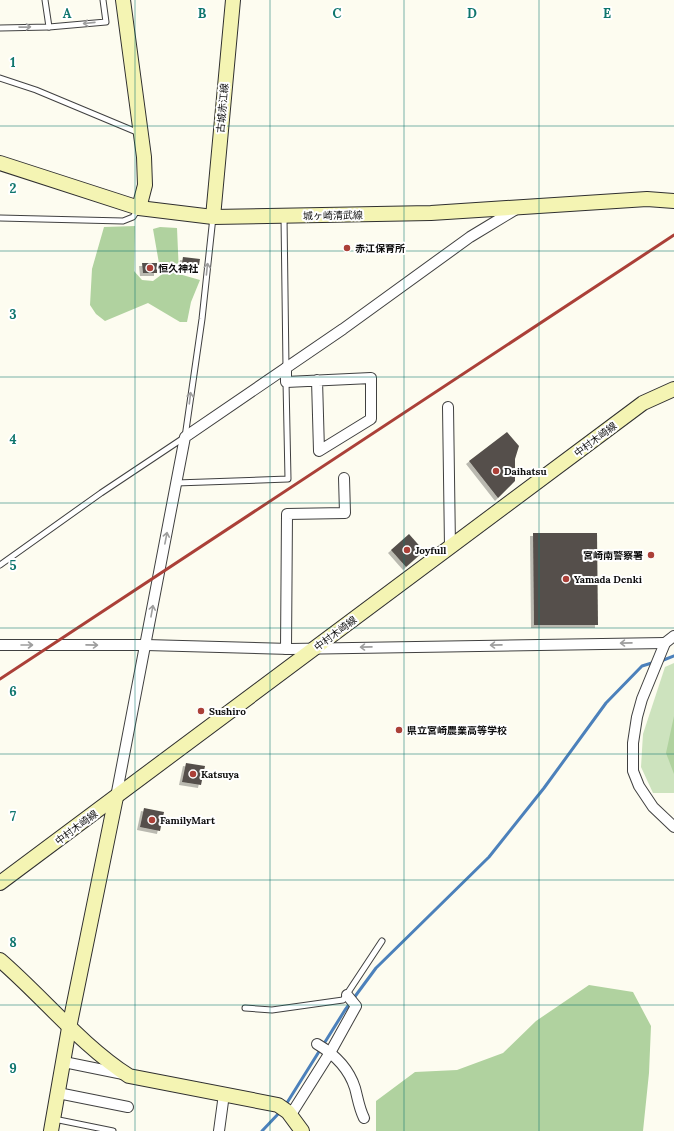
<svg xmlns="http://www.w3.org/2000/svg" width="674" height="1131" font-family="Lora,'Noto Sans JP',serif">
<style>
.green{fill:#cde3be}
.forest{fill:#b0d29f}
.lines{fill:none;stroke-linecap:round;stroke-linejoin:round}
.stream{stroke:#4c81bb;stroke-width:3}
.building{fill:#55504b;filter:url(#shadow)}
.lane-casing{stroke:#404040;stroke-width:7}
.street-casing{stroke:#404040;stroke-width:12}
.secondary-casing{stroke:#2f2f2f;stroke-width:16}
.lane{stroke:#fff;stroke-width:5}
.street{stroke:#fff;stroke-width:10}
.secondary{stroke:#f4f4b3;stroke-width:14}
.rail{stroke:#ab4038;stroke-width:3}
.oneway{stroke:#9e9e9e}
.grid{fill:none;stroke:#0f766e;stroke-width:1;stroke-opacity:0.55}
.poi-dot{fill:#ab4038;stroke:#fff;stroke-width:1.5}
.labels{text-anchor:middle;stroke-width:4;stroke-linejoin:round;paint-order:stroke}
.street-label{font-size:10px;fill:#0d0d0d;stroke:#fff}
.poi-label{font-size:10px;font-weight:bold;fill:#0d0d0d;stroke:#fff;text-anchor:start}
.grid-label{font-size:13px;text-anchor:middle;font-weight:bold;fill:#0f766e;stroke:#fff;stroke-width:4;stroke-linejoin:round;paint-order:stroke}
</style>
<defs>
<filter id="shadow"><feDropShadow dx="-3" dy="3" stdDeviation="0" flood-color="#0004"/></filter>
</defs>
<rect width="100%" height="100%" fill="#fdfcf0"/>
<polygon class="green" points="674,663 674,793 653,793 641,767 643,734 665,667"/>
<g class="forest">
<polygon points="135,226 134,271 142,280 153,281 161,275 153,229 160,227 177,228 179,274 200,280 191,302 187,322 180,322 148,303 105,321 96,314 90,305 92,269 104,227"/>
<polygon points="674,716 674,774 666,753"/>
<polygon points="589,985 633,992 651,1026 649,1073 643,1131 376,1131 376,1101 415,1072 457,1070 503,1053 536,1021"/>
</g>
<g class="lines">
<g class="stream">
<polyline points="661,661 674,656"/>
<polyline points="285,1106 345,1010 376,968 489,857 544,788 606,703 642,666 655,662"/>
<polyline points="262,1131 280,1112"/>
</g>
</g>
<g class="building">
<polygon points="183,257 200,259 198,271 181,269"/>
<polygon points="142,263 157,263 157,273 143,273"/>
<polygon points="507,432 519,446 515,459 515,481 498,498 469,461"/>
<polygon points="533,533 597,533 598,625 534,625"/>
<polygon points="409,534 424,551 406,567 391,550"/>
<polygon points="186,763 205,766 201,785 182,782"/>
<polygon points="144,808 164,812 160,831 140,827"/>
</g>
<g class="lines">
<defs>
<g id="lane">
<polyline points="45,0 49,27"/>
<polyline points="0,28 49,27 106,22 103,0"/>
<polyline points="0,78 36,90 139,133"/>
<polyline points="284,217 286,367"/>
<polyline points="0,218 123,221 133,217 138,209"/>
<polyline points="176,483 288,479 286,382"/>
<polyline points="0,565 101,493 185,437 202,319 213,217"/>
<polyline points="245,1008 272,1010 343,1000 382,941"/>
<polyline points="54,1119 113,1131"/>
</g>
<g id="street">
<polyline points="286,368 286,382 371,378 371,419 319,451 317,380"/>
<polyline points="448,407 450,547"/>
<polyline points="674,636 665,643 642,699 637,717 633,743 633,771 639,786 653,807 674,827"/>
<polyline points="0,645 146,645 290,649 665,643"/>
<polyline points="286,649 287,514 345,513 344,478"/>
<polyline points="116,797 185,437 343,329 470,237 518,208"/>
<path d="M317 1044C334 1054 349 1069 355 1088 358 1099 359 1108 364 1118"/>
<polyline points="64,1062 123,1074"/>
<polyline points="58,1093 128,1107"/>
<polyline points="290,1116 331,1051 356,1006 347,995"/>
<polyline points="219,1131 224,1094"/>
</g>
<g id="secondary">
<polyline points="123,0 144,157 145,185 139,208"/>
<polyline points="0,163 139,208 213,217 431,213 647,199 674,201"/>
<polyline points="213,217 233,0"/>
<polyline points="0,883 643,403 674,389"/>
<path d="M0 960C44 998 81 1045 129 1076L278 1105 288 1112 302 1131"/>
<polyline points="51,1131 69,1028 116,797"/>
</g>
</defs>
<use href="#lane" class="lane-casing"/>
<use href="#street" class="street-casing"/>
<use href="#secondary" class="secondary-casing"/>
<use href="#lane" class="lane"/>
<use href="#street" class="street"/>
<use href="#secondary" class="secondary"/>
<polyline class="rail" points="0,679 674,235"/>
</g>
<defs><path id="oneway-shaft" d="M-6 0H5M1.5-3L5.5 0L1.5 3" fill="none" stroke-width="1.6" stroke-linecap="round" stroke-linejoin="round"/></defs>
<g class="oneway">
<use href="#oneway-shaft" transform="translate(89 23) rotate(174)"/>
<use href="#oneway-shaft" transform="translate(25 27) rotate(-1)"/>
<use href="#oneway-shaft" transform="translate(207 269) rotate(-84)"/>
<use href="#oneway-shaft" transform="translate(190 398) rotate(-83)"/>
<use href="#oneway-shaft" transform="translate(166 538) rotate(-79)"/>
<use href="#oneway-shaft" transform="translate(152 611) rotate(-80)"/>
<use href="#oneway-shaft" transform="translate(626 643) rotate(179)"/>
<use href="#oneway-shaft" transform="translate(27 645)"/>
<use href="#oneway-shaft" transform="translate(92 645) rotate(1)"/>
<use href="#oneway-shaft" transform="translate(496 645) rotate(179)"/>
<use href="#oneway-shaft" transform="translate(366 647) rotate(179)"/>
</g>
<path class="grid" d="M135 0V1131M270 0V1131M404 0V1131M539 0V1131M0 126H674M0 251H674M0 377H674M0 503H674M0 628H674M0 754H674M0 880H674M0 1005H674"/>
<g class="poi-dot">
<circle cx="347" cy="248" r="4"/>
<circle cx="150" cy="268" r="4"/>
<circle cx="496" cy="471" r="4"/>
<circle cx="407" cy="550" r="4"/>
<circle cx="651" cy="555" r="4"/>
<circle cx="566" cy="579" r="4"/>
<circle cx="201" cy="711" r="4"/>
<circle cx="399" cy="730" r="4"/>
<circle cx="193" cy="774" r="4"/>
<circle cx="152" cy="820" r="4"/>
</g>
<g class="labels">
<g class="street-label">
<text transform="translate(222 108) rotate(-85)" y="4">古城赤江線</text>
<text transform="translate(333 215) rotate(-1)" y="4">城ヶ崎清武線</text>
<text transform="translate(595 439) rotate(-37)" y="4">中村木崎線</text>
<text transform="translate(335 633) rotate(-37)" y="4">中村木崎線</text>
<text transform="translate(76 827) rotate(-37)" y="4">中村木崎線</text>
</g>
<g class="poi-label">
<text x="355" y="252">赤江保育所</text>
<text x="158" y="272">恒久神社</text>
<text x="504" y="475">Daihatsu</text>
<text x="415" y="554">Joyfull</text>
<text x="643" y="559" text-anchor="end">宮崎南警察署</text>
<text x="574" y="583">Yamada Denki</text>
<text x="209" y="715">Sushiro</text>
<text x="407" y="734">県立宮崎農業高等学校</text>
<text x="201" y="778">Katsuya</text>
<text x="160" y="824">FamilyMart</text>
</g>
</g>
<g class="grid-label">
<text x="67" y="18">A</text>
<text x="202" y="18">B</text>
<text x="337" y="18">C</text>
<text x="472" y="18">D</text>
<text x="607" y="18">E</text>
<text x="13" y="67">1</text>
<text x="13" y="193">2</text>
<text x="13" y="319">3</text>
<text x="13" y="444">4</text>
<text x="13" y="570">5</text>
<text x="13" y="696">6</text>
<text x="13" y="821">7</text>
<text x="13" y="947">8</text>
<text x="13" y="1073">9</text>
</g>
</svg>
